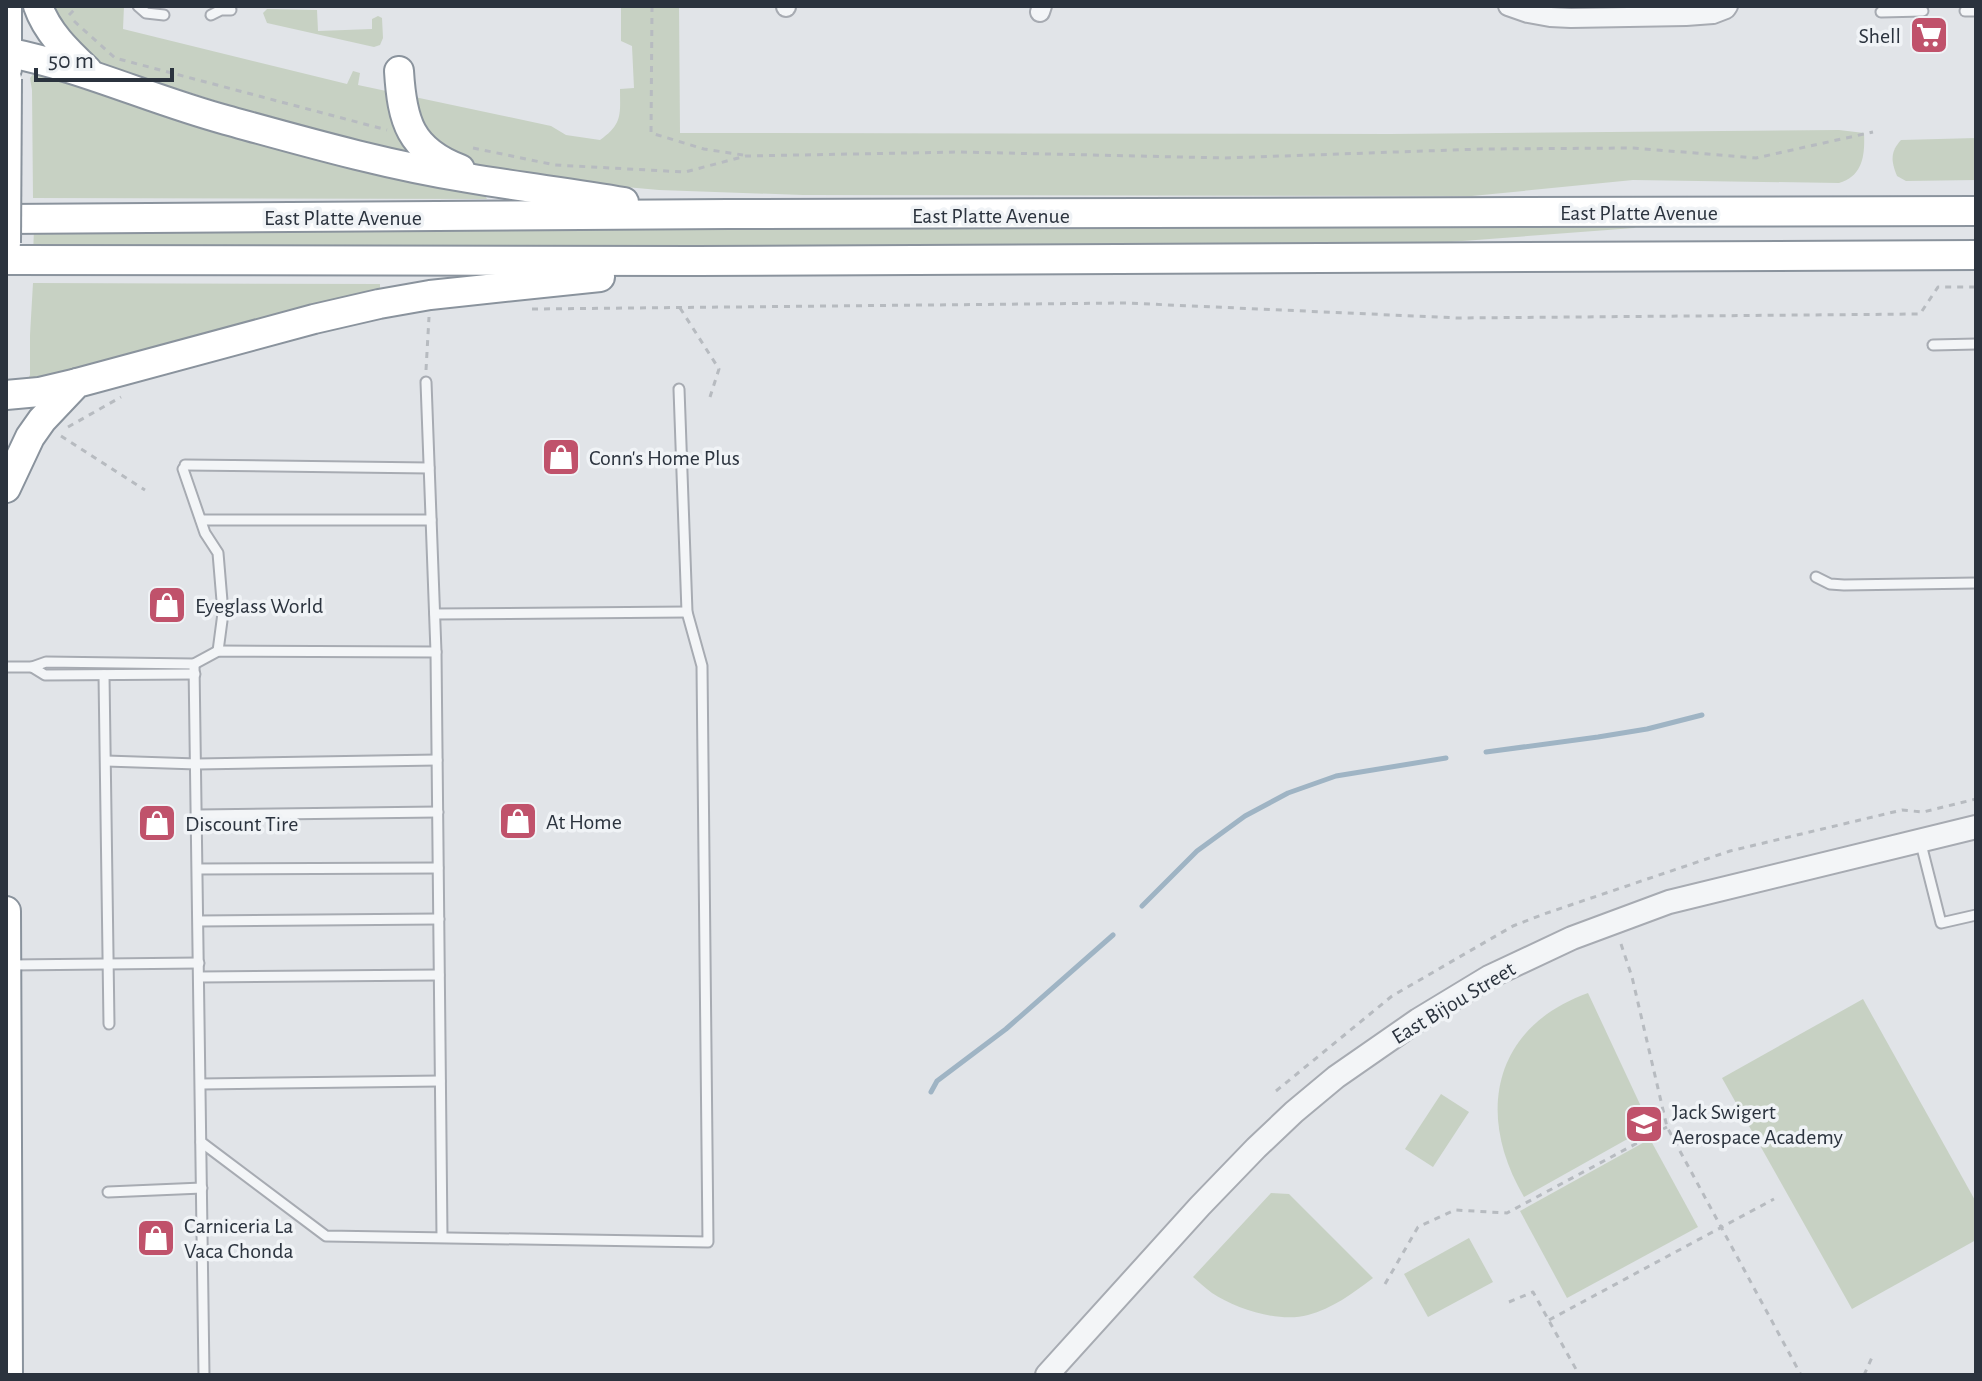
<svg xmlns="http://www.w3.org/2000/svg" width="1982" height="1381" font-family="'Alegreya Sans',sans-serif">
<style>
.green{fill:#c7d1c3}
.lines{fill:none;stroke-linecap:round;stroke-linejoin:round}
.stream{stroke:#9fb4c4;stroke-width:5}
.service-casing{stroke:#a7abb2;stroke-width:13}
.minor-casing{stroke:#a7abb2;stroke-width:22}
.tertiary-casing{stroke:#a7abb2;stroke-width:26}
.trunk-casing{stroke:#8a939d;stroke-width:32}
.path{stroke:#b7bbc0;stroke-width:3;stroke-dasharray:6 6;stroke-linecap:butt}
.service{stroke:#f3f5f7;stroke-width:9}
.minor{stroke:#f3f5f7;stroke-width:18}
.tertiary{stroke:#f3f5f7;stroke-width:22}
.trunk{stroke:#fff;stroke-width:28}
.trunk-bridge-casing{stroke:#8a939d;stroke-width:32;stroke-linecap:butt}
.trunk-bridge{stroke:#fff;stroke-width:28}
.labels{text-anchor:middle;stroke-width:7;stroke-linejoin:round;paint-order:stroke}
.poi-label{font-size:22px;fill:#2b333e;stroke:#f0f3f6;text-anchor:start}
.street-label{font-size:22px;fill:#2b333e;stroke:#f0f3f6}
</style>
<rect width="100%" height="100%" fill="#e1e4e8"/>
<g class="green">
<path d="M50 6H124L123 29 347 84 353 71 360 73 358 85 551 126 566 135 600 140C623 124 620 114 620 89L634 88 632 46 621 41V6H679L680 133 1390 134 1839 130 1864 133C1865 155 1863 176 1839 183L1633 180 1472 196 803 195 659 190 525 178 435 162 270 118 106 66 87 55 70 40Z"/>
<polygon points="267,9 317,10 318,31 372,29 372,19 378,16 382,18 383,38 380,45 374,47 267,23 263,13"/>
<polygon points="42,72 484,194 487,199 33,198 32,90 30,78 34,73"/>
<path d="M1976 138V180L1906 181 1897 176C1891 161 1890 152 1901 140Z"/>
<polygon points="1641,224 1634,228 1356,249 33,256 34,228 545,229"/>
<polygon points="33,283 380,284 380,292 152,352 27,381 30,375 30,335"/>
<path d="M1588 993 1645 1115 1640 1132 1524 1197C1475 1114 1493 1027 1588 993Z"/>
<polygon points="1863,999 1976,1202 1976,1240 1852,1309 1722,1078"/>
<polygon points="1441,1094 1469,1112 1433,1167 1405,1149"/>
<polygon points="1650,1139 1698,1227 1567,1298 1520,1211"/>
<path d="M1271 1193 1289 1194 1373 1278C1353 1293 1332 1309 1308 1315 1279 1323 1236 1309 1212 1293 1205 1288 1199 1282 1193 1277Z"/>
<polygon points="1469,1238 1493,1282 1428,1317 1404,1274"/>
</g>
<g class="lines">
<g class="stream">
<polyline points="1486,752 1598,737 1647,729 1702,715"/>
<polyline points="1142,906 1197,851 1245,816 1288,793 1336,776 1446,758"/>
<polyline points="931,1092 937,1081 1006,1029 1113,935"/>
</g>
<defs>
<g id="service">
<polyline points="138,6 146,13 164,15"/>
<polyline points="1965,11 1976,11"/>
<polyline points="1881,12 1923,11"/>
<polyline points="211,15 221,10 231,10"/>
<polyline points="1933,345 1976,344"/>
<polyline points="426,382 436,652 442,1237"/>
<polyline points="185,465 429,468"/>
<polyline points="183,469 205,533 218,553 223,613 218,651"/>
<polyline points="201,520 431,520"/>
<polyline points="1816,577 1830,584 1844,585 1976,583"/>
<polyline points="435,614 687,612"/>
<polyline points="194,664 204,1375"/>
<polyline points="6,667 32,667 46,662 194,664 218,651 436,652"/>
<polyline points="32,667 45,675 195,674"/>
<polyline points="104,675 109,1024"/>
<polyline points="106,761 197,764 437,760"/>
<polyline points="198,815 438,812"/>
<polyline points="1920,840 1941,923 1976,915"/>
<polyline points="198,869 438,868"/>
<polyline points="199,921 439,919"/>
<polyline points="11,965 199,963"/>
<polyline points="200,977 439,975"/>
<polyline points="201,1084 440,1081"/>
<polyline points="201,1142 326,1236 708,1242 702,666 687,612 679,389"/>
<polyline points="108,1192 202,1188"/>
</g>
<g id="minor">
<polyline points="1508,6 1528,13 1550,17 1571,18 1686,16 1713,14 1726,9 1728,6"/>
<polyline points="786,7 786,6"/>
<polyline points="1040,12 1042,6"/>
</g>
<polyline id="tertiary" points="1047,1375 1200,1206 1256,1148 1294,1112 1336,1077 1418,1020 1489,977 1572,938 1669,902 1976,827"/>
<g id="trunk">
<path d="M38 6C47 32 67 51 87 70"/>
<path d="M6 52C82 67 152 100 226 120 306 142 386 165 468 178 520 187 572 193 624 202"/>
<polyline points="7,69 7,6"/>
<path d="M399 71C402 121 410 150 460 169"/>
<polyline points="6,219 728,214 1976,211"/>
<polyline points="6,260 697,261 1976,255"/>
<polyline points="6,395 39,392 77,383"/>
<polyline points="6,488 30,437 42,420 77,383 314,319 379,304 430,295 600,277"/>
<polyline points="6,911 8,1375"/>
</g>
</defs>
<use href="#service" class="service-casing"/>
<use href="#minor" class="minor-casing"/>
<use href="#tertiary" class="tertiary-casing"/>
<use href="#trunk" class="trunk-casing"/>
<g class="path">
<polyline points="652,6 651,133 704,149 743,155"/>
<polyline points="69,15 78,6"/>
<polyline points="74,21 115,58 387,130"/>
<polyline points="473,148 555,165 685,172 746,156 960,152 1225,158 1482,149 1633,148 1756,158 1873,132"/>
<polyline points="680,308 719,369 710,397"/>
<polyline points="532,309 1126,303 1458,318 1920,314 1938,287 1976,287"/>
<polyline points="426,370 429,317"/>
<polyline points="68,427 121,397"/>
<polyline points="61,436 145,490"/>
<polyline points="1621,944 1632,977 1667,1127 1801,1375"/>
<polyline points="1276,1091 1392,996 1513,926 1544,914 1730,851 1902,810 1923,812 1976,799"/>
<polyline points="1385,1284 1418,1227 1455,1210 1507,1213 1667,1127"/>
<polyline points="1509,1302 1533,1292 1577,1371"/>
<polyline points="1549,1320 1774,1199"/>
<polyline points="1864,1375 1873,1355"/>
</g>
<use href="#service" class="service"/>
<use href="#minor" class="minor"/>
<use href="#tertiary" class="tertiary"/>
<use href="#trunk" class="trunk"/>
<defs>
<polyline id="trunk-bridge" points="6,243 7,79"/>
</defs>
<use href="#trunk-bridge" class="trunk-bridge-casing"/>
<use href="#trunk-bridge" class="trunk-bridge"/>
</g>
<defs>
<symbol id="supermarket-square" viewBox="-11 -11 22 22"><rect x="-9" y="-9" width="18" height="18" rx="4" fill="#c0526b" stroke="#f0f3f6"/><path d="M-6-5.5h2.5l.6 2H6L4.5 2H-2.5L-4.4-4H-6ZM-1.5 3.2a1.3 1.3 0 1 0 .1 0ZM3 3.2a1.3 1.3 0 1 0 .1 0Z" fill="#fff"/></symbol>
<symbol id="shop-square" viewBox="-11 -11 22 22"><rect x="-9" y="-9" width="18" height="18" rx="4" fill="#c0526b" stroke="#f0f3f6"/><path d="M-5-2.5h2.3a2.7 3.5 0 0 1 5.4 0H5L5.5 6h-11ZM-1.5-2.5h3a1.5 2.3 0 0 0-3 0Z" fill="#fff"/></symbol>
<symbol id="school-square" viewBox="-11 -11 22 22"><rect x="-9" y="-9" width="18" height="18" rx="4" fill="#c0526b" stroke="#f0f3f6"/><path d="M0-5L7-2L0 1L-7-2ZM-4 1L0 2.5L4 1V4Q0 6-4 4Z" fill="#fff"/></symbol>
</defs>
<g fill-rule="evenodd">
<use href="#supermarket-square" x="1907" y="13" width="44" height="44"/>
<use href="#shop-square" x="539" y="435" width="44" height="44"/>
<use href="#shop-square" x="145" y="583" width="44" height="44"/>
<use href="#shop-square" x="496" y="799" width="44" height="44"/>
<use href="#shop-square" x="135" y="801" width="44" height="44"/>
<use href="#school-square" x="1622" y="1102" width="44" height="44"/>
<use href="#shop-square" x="134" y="1216" width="44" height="44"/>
</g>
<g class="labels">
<g class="poi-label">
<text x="1901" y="43" text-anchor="end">Shell</text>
<text x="589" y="465">Conn's Home Plus</text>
<text x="195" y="613">Eyeglass World</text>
<text x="546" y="829">At Home</text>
<text x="185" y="831">Discount Tire</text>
<text x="1672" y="1119">Jack Swigert<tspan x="1672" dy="25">Aerospace Academy</tspan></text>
<text x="184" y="1233">Carniceria La<tspan x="184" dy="25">Vaca Chonda</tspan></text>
</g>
<g class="street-label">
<text x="1639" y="220">East Platte Avenue</text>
<text x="991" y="223">East Platte Avenue</text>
<text x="343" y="225">East Platte Avenue</text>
<text transform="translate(1453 1002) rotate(-31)" y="8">East Bijou Street</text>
</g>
</g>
<rect width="1982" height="1381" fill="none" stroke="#2b333e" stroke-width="16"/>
<path d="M36 68v12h136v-12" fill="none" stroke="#2b333e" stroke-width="4"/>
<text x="48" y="68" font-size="24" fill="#2b333e" stroke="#f0f3f6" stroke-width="6" paint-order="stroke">50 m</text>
</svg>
